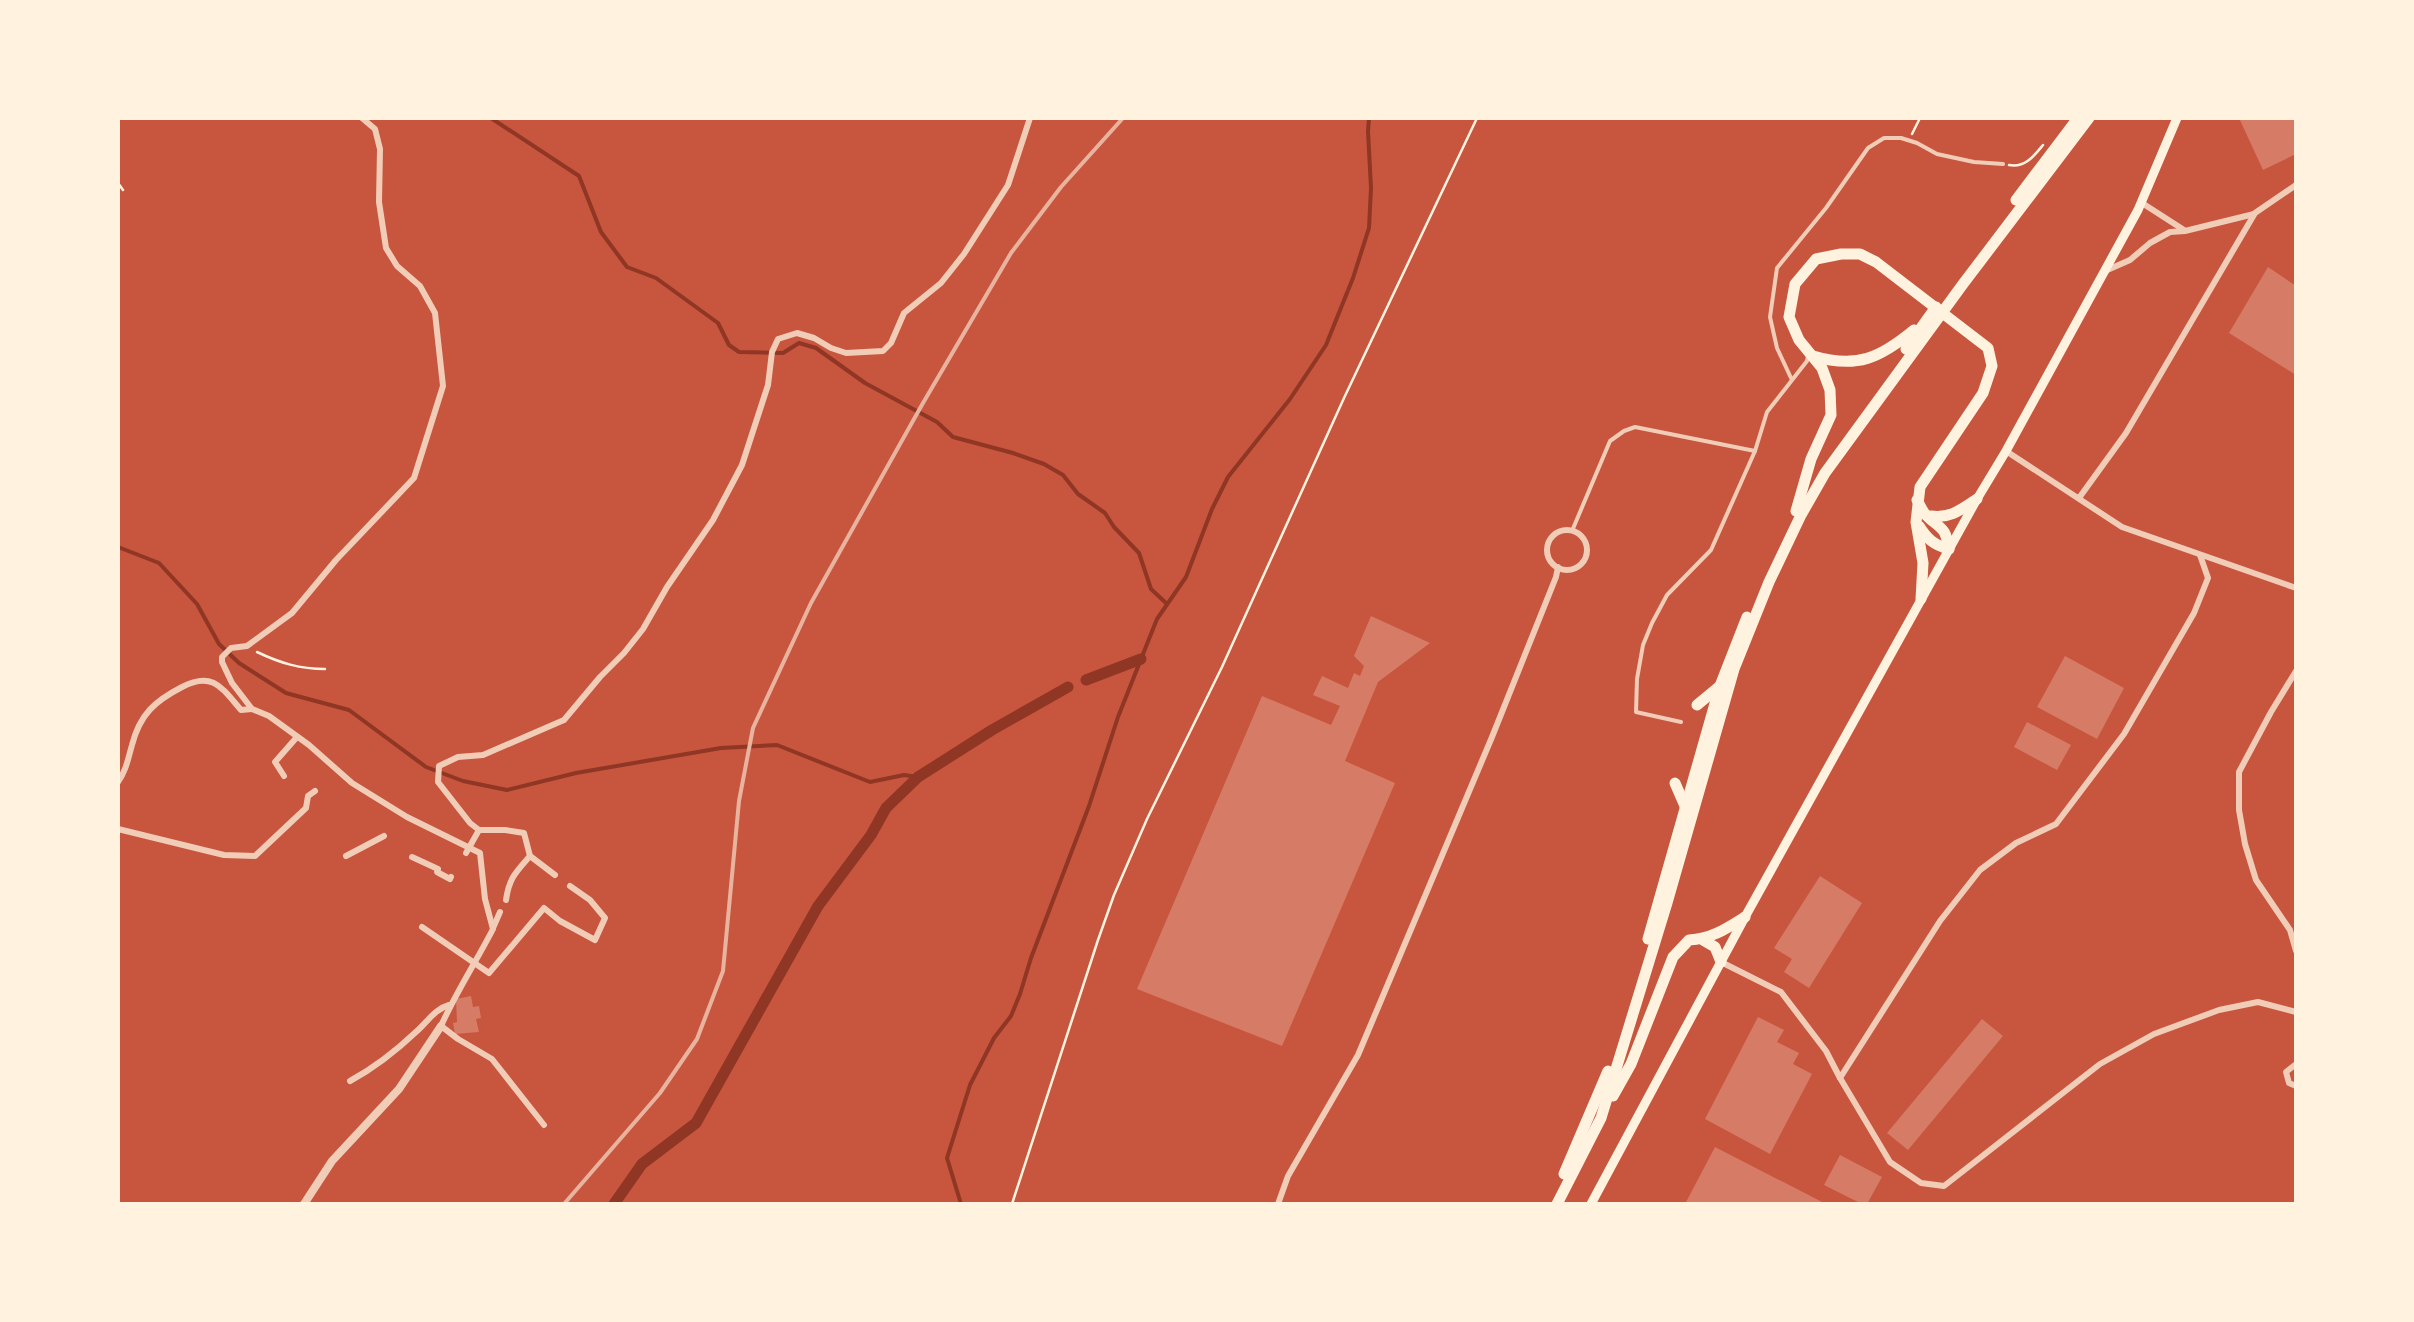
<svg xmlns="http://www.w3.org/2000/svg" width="2414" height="1322" font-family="Quicksand,sans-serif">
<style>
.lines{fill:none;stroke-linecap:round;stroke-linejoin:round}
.stream{stroke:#8f3625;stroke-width:4}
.canal{stroke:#8f3625;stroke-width:11}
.building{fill:#d67c66}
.path{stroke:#fff3e0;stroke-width:2.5}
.service{stroke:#f1ccb7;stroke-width:4}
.minor{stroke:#f1ccb7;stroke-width:6}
.tertiary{stroke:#f1ccb7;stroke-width:8}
.secondary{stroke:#fff3e0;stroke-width:9}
.trunk{stroke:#fff3e0;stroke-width:11}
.rail{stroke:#e9b49f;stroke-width:4}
</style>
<rect width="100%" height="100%" fill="#c8553d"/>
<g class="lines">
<g class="stream">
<polyline points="491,118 579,176 601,232 627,267 656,278 718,323 729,345 739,352 783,353 799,343 816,348 865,383 937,422 953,437 1013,453 1044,464 1063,475 1078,494 1105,513 1114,527 1139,553 1151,589 1167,604"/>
<polyline points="118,547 159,563 197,604 219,644 239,663 286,693 349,710 426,767 463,781 507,790 576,773 721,748 777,745 870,782 904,775 918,777"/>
<polyline points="961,1204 947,1158 970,1085 994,1038 1011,1016 1020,994 1031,958 1089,806 1118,717 1149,639 1157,619 1186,577 1212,509 1228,477 1290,399 1326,345 1353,278 1369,228 1371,188 1368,131 1369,118"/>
</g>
<g class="canal">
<polyline points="1086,680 1141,659"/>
<polyline points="614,1204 642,1164 696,1123 818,906 871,835 886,808 918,777 992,730 1068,687"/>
</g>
</g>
<g class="building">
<polygon points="2239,118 2296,118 2296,154 2263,170"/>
<polygon points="2268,267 2296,286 2296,375 2229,333"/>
<polygon points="1371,616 1430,643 1378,682 1345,761 1395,783 1282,1046 1137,989 1262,696 1331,725 1340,706 1313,695 1322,676 1348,688 1354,673 1360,676 1364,666 1354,656"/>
<polygon points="2065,656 2124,688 2097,739 2037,707"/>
<polygon points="2027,722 2071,745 2057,770 2014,747"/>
<polygon points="1820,876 1862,903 1809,988 1784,972 1792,959 1774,948"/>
<polygon points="471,996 473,1007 479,1006 481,1018 476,1019 479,1032 455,1034 453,1023 457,1022 456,999"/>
<polygon points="1758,1017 1784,1030 1777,1042 1799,1053 1793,1064 1812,1074 1770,1154 1705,1119"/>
<polygon points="1982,1019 2003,1036 1908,1150 1887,1133"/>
<polygon points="1715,1147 1826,1204 1685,1204"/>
<polygon points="1840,1155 1882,1177 1867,1204 1862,1204 1824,1185"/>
</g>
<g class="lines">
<g class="path">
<polyline points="1912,134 1920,118"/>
<path d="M2009 165C2025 168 2034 156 2043 145"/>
<polyline points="118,183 123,190"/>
<path d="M257 652C280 663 300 669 325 669"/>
<polyline points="1012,1204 1098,940 1114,895 1147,819 1222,667 1344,398 1477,118"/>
</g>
<g class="service">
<polyline points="1791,378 1777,348 1770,317 1777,268 1826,208 1868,148 1884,138 1901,138 1917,143 1937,154 1974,162 2003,164"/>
<polyline points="1572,531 1610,441 1624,431 1635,427 1755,451"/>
<polyline points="1681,722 1636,712 1637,679 1643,645 1652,623 1667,595 1711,550 1755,451 1767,412 1807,361 1808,356"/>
</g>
<g class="minor">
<path d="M362 118 375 129 380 149 379 202 386 248 397 266 420 286 435 313 443 386 414 478 336 560 292 613 247 646 231 648 222 657V662L232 683 252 709 269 716 309 745 352 783 407 817 480 853 485 899 493 929C476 962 456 992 441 1026L458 1039 492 1059 544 1125"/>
<polyline points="2142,203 2184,230"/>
<polyline points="2105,271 2130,260 2150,243 2170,232 2185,231 2254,214"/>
<polyline points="2006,451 2122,527 2296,588"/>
<polyline points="2079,498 2126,433 2255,213 2296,185"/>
<circle cx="1567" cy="550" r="20"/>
<polyline points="2296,671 2271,712 2239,772 2239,810 2245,844 2256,880 2290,930 2296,951"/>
<polyline points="284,776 275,762 297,737"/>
<path d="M118 782C126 771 128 759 132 745 140 714 155 701 182 687 213 671 222 688 241 710L252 709"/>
<polyline points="118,829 224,855 255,856 306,808 308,796 315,791"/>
<polyline points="479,830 470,823 438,782 439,766 458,757 483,755 564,720 600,677 624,653 643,629 667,587 713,520 742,465 768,385 772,352 778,339 797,333 814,338 831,348 846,353 883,351 891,343 904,313 941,283 964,254 1008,185 1030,118"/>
<polyline points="479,830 505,830 524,833 530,856 555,875"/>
<polyline points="466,853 479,830"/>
<polyline points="346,856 384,836"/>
<polyline points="412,857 438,869 437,872 450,879 451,877"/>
<path d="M506 900C509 878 516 872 530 856"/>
<polyline points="422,927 489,973 544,908 560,921 595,940 605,918 590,900 570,886"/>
<polyline points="493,928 500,912"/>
<polyline points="1721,962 1781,992 1826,1051 1840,1078 1890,1162 1921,1183 1944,1186 2100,1064 2154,1034 2219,1010 2258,1002 2296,1012"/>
<polyline points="2296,1064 2286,1072 2289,1083 2296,1086"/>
<polyline points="1840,1078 1940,921 1980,870 2016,843 2056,824 2124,734 2194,613 2208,578 2200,555"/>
<path d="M350 1081C374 1068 397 1050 417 1031 428 1021 435 1009 449 1005"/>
<polyline points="1278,1204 1288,1176 1358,1055 1492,737 1556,577 1558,567"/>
</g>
<polyline class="tertiary" points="304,1204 332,1161 399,1089 441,1026"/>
<polyline class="secondary" points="1591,1204 1745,917 1977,499 2006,451 2138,210 2177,118"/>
<g class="trunk">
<polyline points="2016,200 2078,118"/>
<polyline points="1906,349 1936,307"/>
<path d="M1813 356C1857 369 1880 358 1914 330"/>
<path d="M1917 500C1920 505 1922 511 1926 515 1941 530 1945 525 1949 549"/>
<polyline points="1796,511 1811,459 1831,415 1830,390 1822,368 1799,340 1789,317 1795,284 1816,259 1841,254 1860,254 1876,262 1988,348 1992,366 1983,393 1920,487 1916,522 1923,563 1921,599"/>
<path d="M1931 516C1950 519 1962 509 1977 499"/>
<path d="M1919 526C1927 539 1934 545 1949 549"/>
<polyline points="1697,705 1720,686"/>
<polyline points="1675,783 1685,806"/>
<polyline points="1648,939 1720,686 1747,617"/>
<polyline points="1703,940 1715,947 1721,962"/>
<path d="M1613 1096 1631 1064 1673 957 1689 940C1711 939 1726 929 1745 917"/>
<polyline points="1564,1174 1608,1071"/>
<polyline points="1557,1204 1601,1118 1667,903 1734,669 1769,582 1801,515 1825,473 1963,284 2089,118"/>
</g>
<polyline class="rail" points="564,1204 660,1093 697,1039 723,971 739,801 753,728 811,603 923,403 1011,253 1061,187 1123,118"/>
</g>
<rect width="2414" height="1322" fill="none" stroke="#fff3e0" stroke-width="240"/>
</svg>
